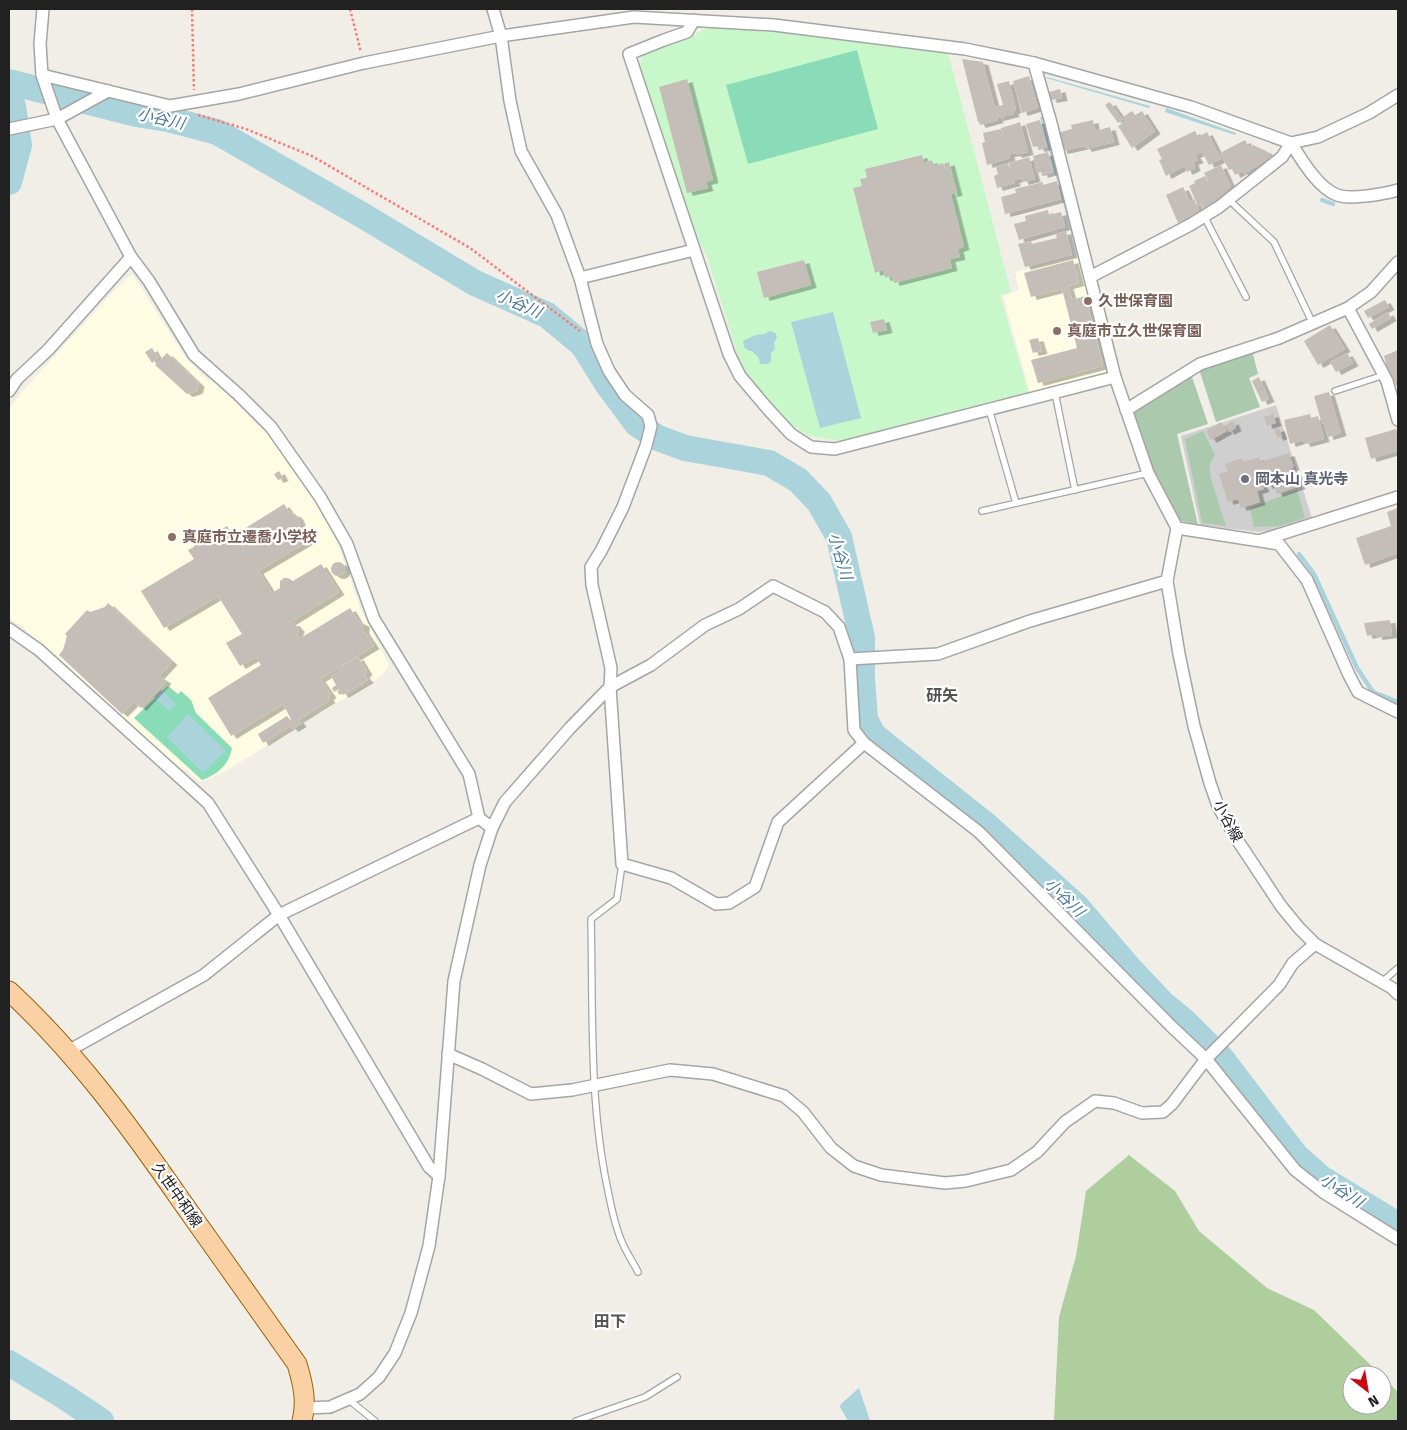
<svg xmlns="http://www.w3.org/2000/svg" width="1407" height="1430" font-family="'Fira Sans','Noto Sans JP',sans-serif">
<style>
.education{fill:#fefde4}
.religious{fill:#cfcfcf}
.forest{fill:#aece9e}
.cemetery{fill:#aac9ad}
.park{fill:#c8f8ca}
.pitch{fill:#8adcb9}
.water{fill:#aad3dc}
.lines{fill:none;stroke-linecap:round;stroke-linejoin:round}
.stream{stroke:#aad3dc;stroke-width:4.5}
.river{stroke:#aad3dc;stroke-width:26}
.building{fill:#c5bdb7;filter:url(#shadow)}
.service-casing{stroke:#a5a5a5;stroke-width:8}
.minor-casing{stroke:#a5a5a5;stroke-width:14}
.primary-casing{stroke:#986206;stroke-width:21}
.path{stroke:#f57d75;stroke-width:2.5;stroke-dasharray:2.5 2.5;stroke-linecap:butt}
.service{stroke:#fff;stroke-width:5.5}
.minor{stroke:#fff;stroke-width:11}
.primary{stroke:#f9d1a5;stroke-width:19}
.education-dot{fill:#8d6e63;stroke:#fff;stroke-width:2}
.worship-dot{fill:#6b7280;stroke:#fff;stroke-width:2}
.labels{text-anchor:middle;stroke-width:4.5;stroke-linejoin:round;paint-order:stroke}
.education-label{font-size:15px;font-weight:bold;fill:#785e54;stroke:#fff;text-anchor:start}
.worship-label{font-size:15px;font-weight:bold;fill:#5b616d;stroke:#fff;text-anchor:start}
.street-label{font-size:15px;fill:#212121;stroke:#fff}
.water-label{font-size:16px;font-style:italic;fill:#4a779e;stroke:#fff}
.neighbourhood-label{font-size:16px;font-weight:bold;fill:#545454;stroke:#fff}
</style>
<defs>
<filter id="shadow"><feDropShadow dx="5.5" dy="3" stdDeviation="0" flood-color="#0004"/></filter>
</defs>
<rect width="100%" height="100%" fill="#f1eee8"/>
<g class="education">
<polygon points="1082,255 1109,367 1105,374 1030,393 1003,296 1019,290 1015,272"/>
<polygon points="133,275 186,358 208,381 211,378 264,432 272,436 282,450 329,524 340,550 361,610 389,664 384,673 380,677 222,773 201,782 185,769 182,770 48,652 21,625 11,620 9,616 9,409 21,393 112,293 129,276"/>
</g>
<polygon class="religious" points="1276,405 1313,521 1280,530 1258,532 1200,525 1181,436"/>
<polygon class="forest" points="1129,1155 1175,1191 1199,1231 1267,1288 1314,1310 1381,1375 1352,1375 1352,1405 1382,1405 1382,1376 1398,1392 1398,1421 1054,1421 1059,1317 1076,1256 1086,1191"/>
<g class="cemetery">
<polygon points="1252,350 1258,374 1249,378 1260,407 1216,422 1199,369"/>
<polygon points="1191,374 1208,424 1177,434 1198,525 1178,520 1149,465 1134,413 1139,406"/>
<polygon points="1203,431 1215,455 1209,466 1211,479 1226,526 1202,523 1185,439"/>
<polygon points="1297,490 1305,518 1280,526 1254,527 1250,508"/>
</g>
<polygon class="park" points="710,26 914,45 948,52 1011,292 1000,295 1029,394 860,438 834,440 808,436 786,420 769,402 741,366 707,257 694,230 640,66 642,57 646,53 686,39"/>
<g class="pitch">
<polygon points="857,50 878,129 748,164 726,85"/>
<path d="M168 686 178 694 181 691 191 700 196 713 232 748C229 765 218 774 202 780L134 718Z"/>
</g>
<g class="water">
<polygon points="1047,77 1150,106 1149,108 1046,78"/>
<polygon points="1166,108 1236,133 1235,135 1165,112"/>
<polygon points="1044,116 1075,235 1072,236 1040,117"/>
<polygon points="833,312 861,418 820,428 791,322"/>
<polygon points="770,331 775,333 777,337 774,343 775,349 771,353 771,362 767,364 760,364 759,358 752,351 749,351 744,347 743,341 756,335 764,334"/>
<polygon points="161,690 176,704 169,711 154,697"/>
<polygon points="188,714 226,751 203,773 167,737"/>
<polygon points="859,1388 870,1421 848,1421 840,1407 841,1404"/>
</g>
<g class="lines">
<g class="stream">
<polyline points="1322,200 1333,204"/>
<polyline points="1299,554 1314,574 1357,668 1373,692 1398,702"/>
</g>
<g class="river">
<polyline points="9,82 136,114 168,119 217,132 362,215 475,283 547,315 583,345 608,385 637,424 658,438 685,448 769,463 798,480 819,502 839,537 862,638 862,678 865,719 873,735 987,826 1077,907 1129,968 1162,1003 1184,1021 1221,1058 1296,1156 1321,1178 1398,1225"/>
<polyline points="9,100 13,106 19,145 9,182"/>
<polyline points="9,1363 65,1397 101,1421"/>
</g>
</g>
<g class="building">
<polygon points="962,59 983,62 998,120 980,125 979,122 978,122"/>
<polygon points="1029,76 1038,108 1022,113 1013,81"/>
<polygon points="687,79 713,180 706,182 708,188 687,193 659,87"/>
<polygon points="1009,81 1016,110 1013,111 1014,114 998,118 995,107 1003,105 997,84"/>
<polygon points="1060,89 1062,98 1051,100 1049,92"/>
<polygon points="1110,102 1123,120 1118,123 1105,105"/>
<polygon points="1132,111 1135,115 1142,111 1155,131 1132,148 1118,126 1126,121 1123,117"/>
<polygon points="1040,120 1047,147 1039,149 1038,146 1033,147 1026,124"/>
<polygon points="1093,120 1095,131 1110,127 1114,142 1086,149 1085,146 1062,151 1057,133 1072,129 1071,125"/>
<polygon points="1020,122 1028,152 1016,155 1016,153 1009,154 1010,158 987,165 982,143 985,142 983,133 1001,129 1004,137 1001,128"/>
<polygon points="1195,131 1198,137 1207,132 1221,159 1209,165 1202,152 1195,155 1198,160 1193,162 1195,168 1187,172 1184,166 1166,176 1159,160 1162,159 1157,149"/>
<polygon points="1245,140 1249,147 1253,145 1266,151 1271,157 1244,174 1242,171 1235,175 1232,169 1229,170 1220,153"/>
<polygon points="1048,152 1053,172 1042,175 1042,172 1037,173 1033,156"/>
<polygon points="922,155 924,163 932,160 934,166 943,163 964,247 958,249 960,257 950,259 952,268 894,283 892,276 885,278 883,270 875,273 853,188 862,186 860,179 867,178 865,169"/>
<polygon points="1029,157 1035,179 1023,182 1022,178 1014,180 1015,183 997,188 994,176 998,174 996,167 1008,163 1013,178 1009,163"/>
<polygon points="949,162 957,193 952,194 944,164"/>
<polygon points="1221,165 1231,187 1226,190 1228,193 1216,200 1204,173"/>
<polygon points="1205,176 1216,202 1204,208 1202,204 1198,206 1189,186 1195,183 1194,181"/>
<polygon points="1057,181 1061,199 1005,214 1001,197 1016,193 1015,189 1043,182 1043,185"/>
<polygon points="1183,187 1190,201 1194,199 1200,213 1178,223 1166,195"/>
<polygon points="1048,210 1049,215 1061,212 1065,227 1019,240 1014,224 1026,221 1025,216"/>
<polygon points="1066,231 1072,255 1025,267 1018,244 1031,241 1032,244 1057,238 1056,234"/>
<polygon points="804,260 811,285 764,298 757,272"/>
<polygon points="1073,260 1079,283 1068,286 1072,300 1085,296 1103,366 1038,383 1031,360 1077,348 1062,289 1031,297 1024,273"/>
<polygon points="1385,300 1389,307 1368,318 1364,311"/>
<polygon points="1388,312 1391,318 1372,329 1369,324"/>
<polygon points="884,319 887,330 873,333 870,322"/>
<polygon points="1330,325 1345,349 1318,365 1304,341"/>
<polygon points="1038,338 1042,351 1033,353 1029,340"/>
<polygon points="152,348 158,358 152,363 145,352"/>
<polygon points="1398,350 1398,381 1391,383 1384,364 1386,363 1384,356"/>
<polygon points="167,353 199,384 197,391 187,394 155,365"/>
<polygon points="1347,353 1353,363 1336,372 1330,362"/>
<polygon points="1259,377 1269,399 1262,402 1252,381"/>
<polygon points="1329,392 1341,433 1328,437 1324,423 1322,424 1314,396"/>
<polygon points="1273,414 1276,423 1267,426 1264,417"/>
<polygon points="1310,414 1311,418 1318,416 1324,439 1305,444 1303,440 1290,444 1284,420"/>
<polygon points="1233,421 1236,428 1229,432 1225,426"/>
<polygon points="1221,422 1227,431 1211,440 1206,431"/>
<polygon points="1279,428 1282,436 1278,438 1274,430"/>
<polygon points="1396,429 1398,435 1398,451 1371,459 1365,438"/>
<polygon points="1289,453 1294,467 1291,468 1292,472 1295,471 1300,486 1277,494 1273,484 1267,486 1265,481 1261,482 1264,489 1257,491 1260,502 1241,508 1238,499 1228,502 1219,474 1228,471 1225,464 1242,458 1243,462 1259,457 1261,462"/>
<polygon points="279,471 283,478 278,480 274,474"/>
<polygon points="284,504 290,513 295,514 298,517 300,522 299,528 307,542 258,571 272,593 280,588 280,581 284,578 288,578 293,581 321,564 339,592 289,623 294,623 299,629 297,636 299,639 350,608 358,621 364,624 364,631 374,646 320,679 331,695 328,697 330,700 298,720 301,724 293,729 290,726 263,743 258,734 287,716 290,720 291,719 283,704 231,736 208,698 261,665 256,657 240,666 226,643 242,634 218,596 164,628 141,591 194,559 188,550 194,547 194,541 199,532 204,530 210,529 216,533 227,526 233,536"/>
<polygon points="1398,508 1398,553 1365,565 1356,538 1391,526 1387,512"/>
<circle cx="338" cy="569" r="7"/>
<polygon points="108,603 172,662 159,676 166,681 141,708 134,702 122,714 59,655 63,650 67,636 65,634 87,610 90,612 105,607"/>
<polygon points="1390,620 1392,635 1377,637 1376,634 1367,636 1364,623"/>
<polygon points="358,657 367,672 364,675 368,680 343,695 339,689 334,692 332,688 336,685 331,676 341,670 339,668"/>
</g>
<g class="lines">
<defs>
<g id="service">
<polyline points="1228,199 1274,242 1313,324"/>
<polyline points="1204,216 1246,297"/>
<polyline points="1335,391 1384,375"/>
<polyline points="1055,393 1075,490"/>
<polyline points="989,409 1016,503"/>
<polyline points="982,511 1148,473"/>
<path d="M622 864 617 899 591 919C593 1008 589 1099 607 1186 611 1205 614 1224 622 1242 626 1252 633 1262 638 1272"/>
<polyline points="1382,982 1398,968"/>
<polyline points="349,1400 375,1421"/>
<polyline points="576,1421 645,1397 677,1377"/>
</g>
<g id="minor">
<polyline points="43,9 40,44 42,75 57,119 131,257 149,281 194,355 239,395 271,427 320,497 347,544 374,619 469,774 479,818 492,828"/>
<polyline points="493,9 501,36 510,101 521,151 557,215 580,278 597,344 609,371 625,395 648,415 651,426 646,446 623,507 601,551 591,567 592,585 611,668 610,687 622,864 671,878 716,904 729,903 755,887 778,822 864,743"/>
<polyline points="694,20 687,32 664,40 629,54 729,354 740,376 767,408 791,434 811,447 835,449 1115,377"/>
<polyline points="1034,63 1051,123 1115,377 1148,473 1177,528 1167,581 1179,654 1194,726 1210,783 1218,806 1236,838 1281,906 1299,928 1315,944 1392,988 1398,994"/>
<polyline points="42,75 170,106 239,94 364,63 501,36 634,17 774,25 965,49 1034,63 1191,107 1291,143 1318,137 1369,113 1398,95"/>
<polyline points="9,129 57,119 108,91"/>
<path d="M1291 143C1301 159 1318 188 1337 195 1351 200 1384 194 1398 190"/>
<polyline points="1090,277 1190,225 1219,207 1282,157 1291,143"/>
<polyline points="580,278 694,250"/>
<polyline points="1348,308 1387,381 1398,420"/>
<polyline points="9,391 17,379 48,350 131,257"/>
<polyline points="1126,410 1200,364 1279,338 1348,308 1371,292 1398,262"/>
<polyline points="1177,528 1279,544 1307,580 1349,675 1358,692 1398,712"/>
<polyline points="1262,540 1398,497"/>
<polyline points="9,629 39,650 208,803 279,915 429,1167 439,1176"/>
<polyline points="850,659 938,654 1030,621 1167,581"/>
<polyline points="68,1051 204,975 279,915 479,818"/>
<polyline points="448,1054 482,1069 531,1094 572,1090 670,1070 713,1074 784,1096 803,1112 831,1148 854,1166 881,1175 945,1183 966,1181 1011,1170 1037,1152 1065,1122 1095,1101 1114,1103 1142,1113 1163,1112 1172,1104 1206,1059 1279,985 1293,963 1315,944"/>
<polyline points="306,1408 330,1407 360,1394 379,1377 395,1353 411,1313 429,1246 439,1176 454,981 480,865 492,828 505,802 570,728 610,687 651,665 705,625 739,609 773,586 825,612 839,627 850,659 854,730 864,743 979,832 1171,1026 1206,1059 1295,1170 1323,1192 1398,1239"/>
</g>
<path id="primary" d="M9 991C76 1053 128 1124 180 1199 219 1254 258 1309 297 1364 303 1384 307 1401 302 1421"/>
</defs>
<use href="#service" class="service-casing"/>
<use href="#minor" class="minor-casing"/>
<use href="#primary" class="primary-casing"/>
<g class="path">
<polyline points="192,9 194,90"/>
<polyline points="350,9 361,52"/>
<polyline points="198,115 246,129 312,156 470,248 580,331"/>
</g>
<use href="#service" class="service"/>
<use href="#minor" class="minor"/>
<use href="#primary" class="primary"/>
</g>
<g class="education-dot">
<circle cx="1088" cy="301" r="5"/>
<circle cx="1057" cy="331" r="5"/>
<circle cx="172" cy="537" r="5"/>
</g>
<circle class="worship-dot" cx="1245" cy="479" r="5"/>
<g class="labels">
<g class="education-label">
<text x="1098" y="306">久世保育園</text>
<text x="1067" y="336">真庭市立久世保育園</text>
<text x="182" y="542">真庭市立遷喬小学校</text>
</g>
<g class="worship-label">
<text x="1255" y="484">岡本山 真光寺</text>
</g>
<g class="street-label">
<text transform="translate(1228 821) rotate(62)" y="5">小谷線</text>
<text transform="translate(177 1195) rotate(55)" y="5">久世中和線</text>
</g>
<g class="water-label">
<text transform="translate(161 118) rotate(13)" y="6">小谷川</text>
<text transform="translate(519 303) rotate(24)" y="6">小谷川</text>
<text transform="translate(841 556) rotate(74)" y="6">小谷川</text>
<text transform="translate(1065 897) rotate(44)" y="6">小谷川</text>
<text transform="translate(1342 1190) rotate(33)" y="6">小谷川</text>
</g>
<g class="neighbourhood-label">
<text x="942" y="701">研矢</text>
<text x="610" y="1327">田下</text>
</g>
</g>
<rect width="1407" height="1430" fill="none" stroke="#212121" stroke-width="20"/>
<g transform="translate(1367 1390) rotate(149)"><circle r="24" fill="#ffffff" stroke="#a6a6a6"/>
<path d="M0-4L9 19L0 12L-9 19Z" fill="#ca080f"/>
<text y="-8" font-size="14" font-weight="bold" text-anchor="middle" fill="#212121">N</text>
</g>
</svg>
